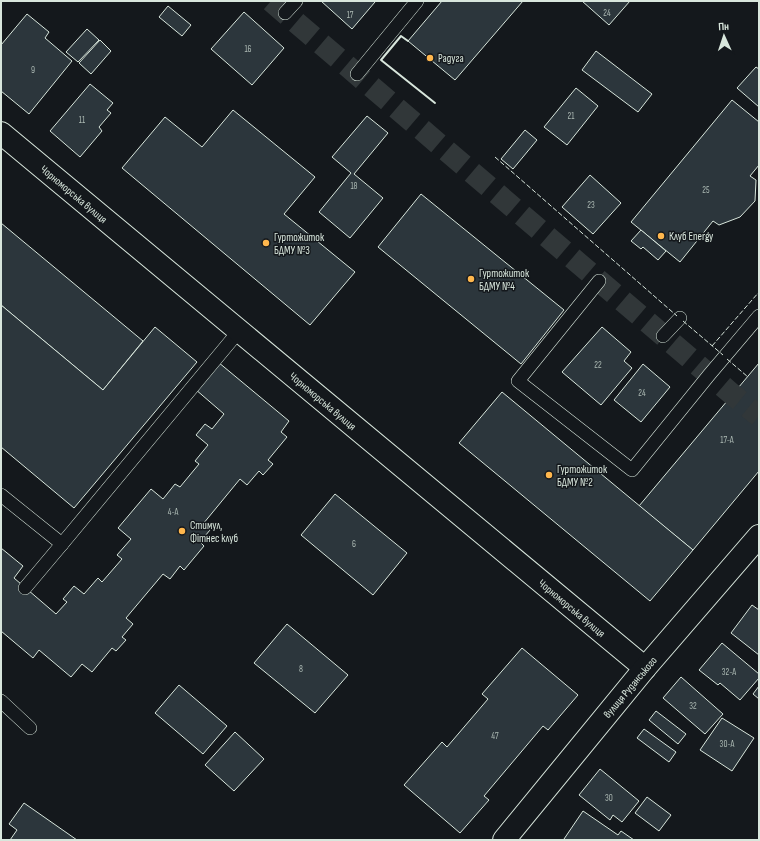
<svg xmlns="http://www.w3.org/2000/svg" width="760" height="841" font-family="'Sofia Sans Condensed',sans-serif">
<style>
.building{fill:#2c363c;stroke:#d8e6dc}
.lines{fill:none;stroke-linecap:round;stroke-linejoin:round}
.street-tunnel{stroke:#313739;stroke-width:22;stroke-dasharray:22 11;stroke-linecap:butt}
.lane-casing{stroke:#d8e6dc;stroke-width:14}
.street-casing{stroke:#d8e6dc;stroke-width:24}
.lane{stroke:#14181c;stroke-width:13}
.street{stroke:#14181c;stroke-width:22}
.fence{stroke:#d8e6dc;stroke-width:1;stroke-dasharray:5 2;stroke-linecap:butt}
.wall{stroke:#d8e6dc;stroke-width:2}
.poi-dot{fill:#ffb74d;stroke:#14181c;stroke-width:1.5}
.labels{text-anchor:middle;stroke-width:3;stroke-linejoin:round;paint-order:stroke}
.number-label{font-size:9px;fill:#adbab4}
.poi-label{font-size:11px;fill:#d8e6dc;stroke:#14181c;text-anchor:start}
.street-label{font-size:11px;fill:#d8e6dc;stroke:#14181c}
</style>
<rect width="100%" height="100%" fill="#14181c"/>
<g class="building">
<polygon points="321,1 374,1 375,2 352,29"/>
<polygon points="442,1 523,1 455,80 408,41"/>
<polygon points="582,1 630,1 609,25"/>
<polygon points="168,6 191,25 182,36 159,17"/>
<polygon points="244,12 284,48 252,85 211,49"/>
<polygon points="27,14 49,32 45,38 72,61 29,114 1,91 1,45"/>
<polygon points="87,29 99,40 78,62 66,52"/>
<polygon points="100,40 111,51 91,74 79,63"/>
<polygon points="596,51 652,94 638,112 582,70"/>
<polygon points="756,67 759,69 759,107 737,88"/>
<polygon points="90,84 113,103 107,110 111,113 99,127 102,131 80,157 50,131"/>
<polygon points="576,88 598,106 567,145 544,127"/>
<polygon points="732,100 759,122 759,165 750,176 756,180 755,201 740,217 719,225 713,221 680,262 631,222"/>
<polygon points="233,110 315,177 284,214 355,272 310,325 122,168 165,117 202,147"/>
<polygon points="367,116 388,133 354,174 383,198 350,238 319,212 351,173 332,157"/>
<polygon points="525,130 537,140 513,169 501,159"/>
<polygon points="590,175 621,203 593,234 562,207"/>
<polygon points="421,194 564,310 521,364 378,247"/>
<polygon points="1,223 143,341 103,390 1,305"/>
<polygon points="641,230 666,251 658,260 643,247 641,249 631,241"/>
<polygon points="1,305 103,390 155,327 197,362 74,508 1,447"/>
<polygon points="602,327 631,352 624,361 632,368 601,405 562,372"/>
<polygon points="218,362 289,421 281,432 287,437 268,460 273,464 263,475 259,471 247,485 240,479 203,524 210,530 200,542 204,546 184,570 180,566 170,579 163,574 126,618 133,624 122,637 126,640 116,651 112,648 92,672 82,664 71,677 39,650 33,658 1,631 1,548 23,566 14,578 56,614 67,602 63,599 74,586 84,594 98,578 102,582 122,559 117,555 131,539 118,528 151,489 163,499 175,484 180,487 199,464 195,461 208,445 196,435 205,424 212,429 224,414 195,389"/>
<polygon points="759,363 759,471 693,550 639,506"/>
<polygon points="643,364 670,387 641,422 614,400"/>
<polygon points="502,392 693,550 650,601 459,443"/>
<polygon points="335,494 407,553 373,595 301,535"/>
<polygon points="752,605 759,610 759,655 731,633"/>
<polygon points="287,624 348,675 315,713 254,663"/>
<polygon points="722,643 759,674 759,678 740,700 720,683 718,685 699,670"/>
<polygon points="522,648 578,695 548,730 543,726 484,796 489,800 460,833 404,785 442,742 447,747 488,699 482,694"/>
<polygon points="681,677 723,714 705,734 663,698"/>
<polygon points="179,685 227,726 203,754 155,713"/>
<polygon points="759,686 759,699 753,694"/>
<polygon points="656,711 686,734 678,744 649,720"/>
<polygon points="722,718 754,738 732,771 700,750"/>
<polygon points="644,729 676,752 669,762 637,738"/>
<polygon points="235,732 264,759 234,791 205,765"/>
<polygon points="600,769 639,801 622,822 613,815 610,820 579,795"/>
<polygon points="647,797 671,815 659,831 635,813"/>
<polygon points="24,803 77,840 10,840 17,830 9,824"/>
<polygon points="583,811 618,835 621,831 634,840 566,840 564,839"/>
</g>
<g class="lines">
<polyline class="street-tunnel" points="271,1 733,395 759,416"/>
<defs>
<g id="lane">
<polyline points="285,13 296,1"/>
<polyline points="357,74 417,1"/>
<polyline points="599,281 518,381 632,470 709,375 759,316"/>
<polyline points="663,336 680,318"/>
<polyline points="1,495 62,544 239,331"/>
<polyline points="25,588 62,544"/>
<polyline points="1,701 30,728"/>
</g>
<g id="street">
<polyline points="1,133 645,668"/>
<polyline points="504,840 645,668 759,536"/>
</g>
</defs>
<use href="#lane" class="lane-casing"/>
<use href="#street" class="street-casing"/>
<use href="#lane" class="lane"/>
<use href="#street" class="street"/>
<g class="fence">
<polyline points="495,157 677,316"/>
<polyline points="683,321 723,355"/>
<polyline points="712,346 759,292"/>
<polyline points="727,359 748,377"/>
</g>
<polyline class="wall" points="408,41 401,36 381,60 435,103"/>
</g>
<g class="poi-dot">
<circle cx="430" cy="58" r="4"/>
<circle cx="661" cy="236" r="4"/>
<circle cx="266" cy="243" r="4"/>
<circle cx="471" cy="279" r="4"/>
<circle cx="549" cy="475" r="4"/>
<circle cx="182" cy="531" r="4"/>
</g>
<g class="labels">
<g class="number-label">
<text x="607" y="16">24</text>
<text x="350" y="18">17</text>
<text x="248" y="52">16</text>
<text x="33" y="73">9</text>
<text x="571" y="119">21</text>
<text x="82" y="123">11</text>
<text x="354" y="189">18</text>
<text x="706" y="193">25</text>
<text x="591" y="208">23</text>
<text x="598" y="368">22</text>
<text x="642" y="396">24</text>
<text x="727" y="443">17-А</text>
<text x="173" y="515">4-А</text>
<text x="354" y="547">6</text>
<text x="301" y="672">8</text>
<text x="729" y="675">32-А</text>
<text x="693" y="709">32</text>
<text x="495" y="739">47</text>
<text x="727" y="747">30-А</text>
<text x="609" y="801">30</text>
</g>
<g class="poi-label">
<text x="438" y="62">Радуга</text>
<text x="669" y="240">Клуб Energy</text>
<text x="274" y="241">Гуртожиток<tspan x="274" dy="13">БДМУ №3</tspan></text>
<text x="479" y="277">Гуртожиток<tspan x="479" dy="13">БДМУ №4</tspan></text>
<text x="557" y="473">Гуртожиток<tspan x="557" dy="13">БДМУ №2</tspan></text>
<text x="190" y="529">Стимул,<tspan x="190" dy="13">Фітнес клуб</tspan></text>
</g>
<g class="street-label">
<text transform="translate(74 194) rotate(40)" y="4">Чорноморська вулиця</text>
<text transform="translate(323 401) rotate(40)" y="4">Чорноморська вулиця</text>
<text transform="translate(572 608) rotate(40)" y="4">Чорноморська вулиця</text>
<text transform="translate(630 687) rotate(-50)" y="4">вулиця Руданського</text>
</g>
</g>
<rect width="760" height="841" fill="none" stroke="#d8e6dc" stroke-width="4"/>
<g transform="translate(724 36) rotate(357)" stroke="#14181c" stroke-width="3" paint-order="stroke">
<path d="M0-3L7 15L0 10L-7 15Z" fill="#d8e6dc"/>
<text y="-6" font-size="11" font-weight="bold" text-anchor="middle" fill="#d8e6dc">Пн</text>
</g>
</svg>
